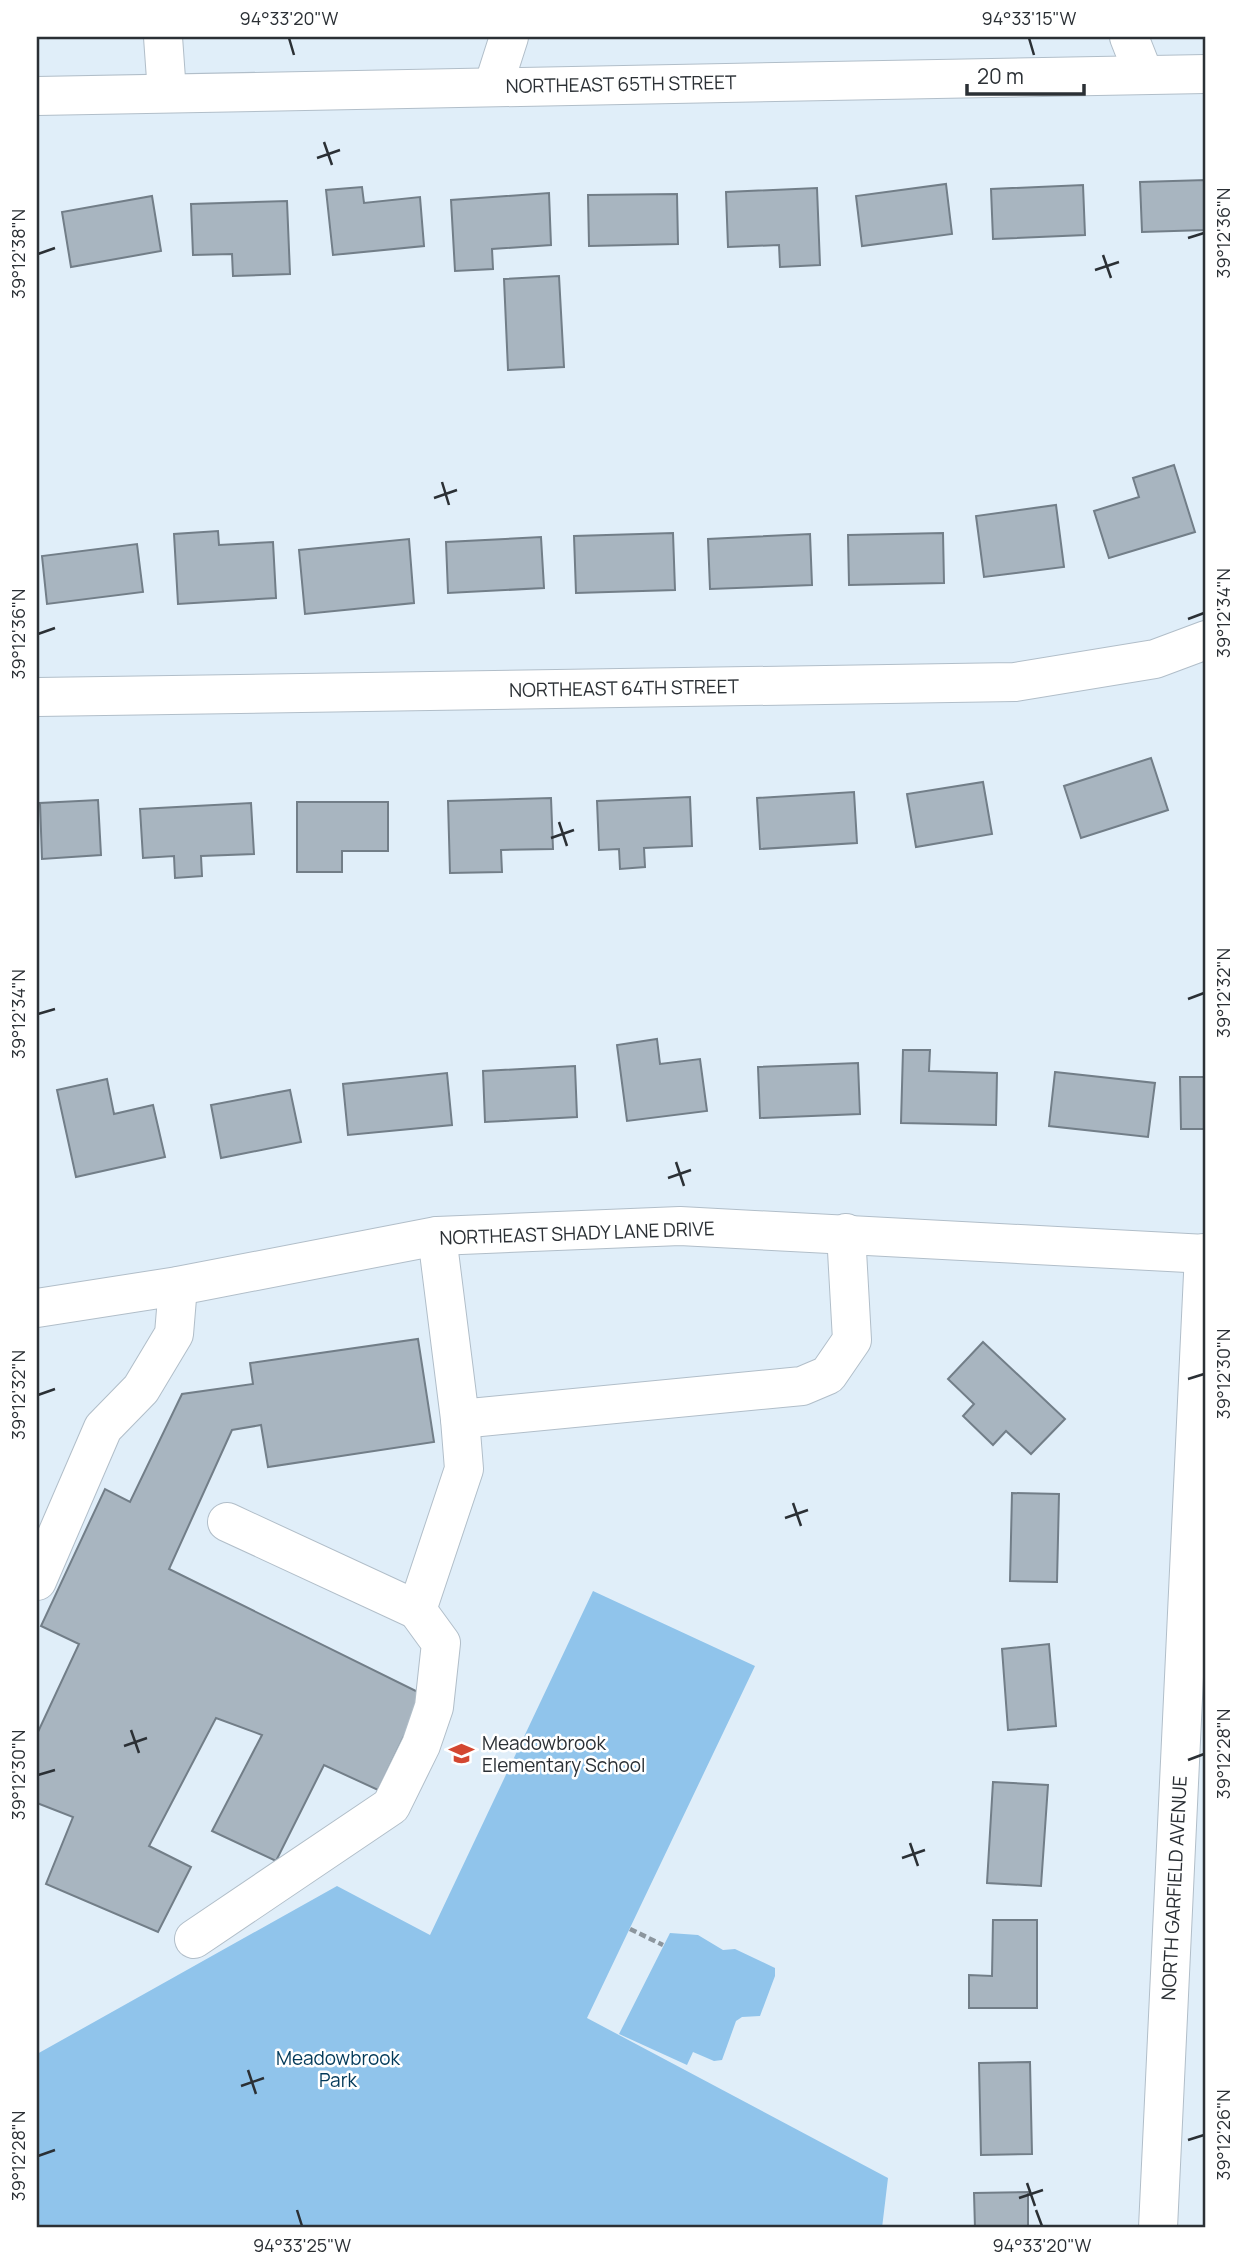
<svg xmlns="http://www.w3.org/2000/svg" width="1243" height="2265" font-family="Manrope,sans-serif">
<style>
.green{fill:#90c4eb}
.building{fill:#a8b5c0;stroke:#727e88;stroke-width:2}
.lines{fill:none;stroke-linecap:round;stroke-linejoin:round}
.minor-casing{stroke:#b1bec9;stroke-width:40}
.path{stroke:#8c969e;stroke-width:4.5;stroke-dasharray:7 3.5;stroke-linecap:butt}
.minor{stroke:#fff;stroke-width:38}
.ticks{fill:none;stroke:#2b3035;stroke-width:2.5}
.labels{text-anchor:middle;stroke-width:5;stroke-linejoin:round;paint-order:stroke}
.street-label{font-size:19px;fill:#2b3035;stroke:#fff}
.poi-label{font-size:19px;fill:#2b3035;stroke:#fff;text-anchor:start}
.park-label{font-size:19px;fill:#033a5a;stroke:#fff}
.neatline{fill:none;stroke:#2b3035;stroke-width:2.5}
.ticks-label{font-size:18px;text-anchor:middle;fill:#2b3035}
</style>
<rect width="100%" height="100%" fill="#e0eef9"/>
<g class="green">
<polygon points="593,1591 755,1666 587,2018 888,2178 882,2228 37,2228 37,2054 337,1886 430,1935"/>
<polygon points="670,1933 698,1935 723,1950 735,1949 775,1968 775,1976 760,2016 742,2017 736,2021 722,2060 714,2061 693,2052 687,2065 619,2034"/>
</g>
<g class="building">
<polygon points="1206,180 1206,230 1142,232 1140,182"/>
<polygon points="946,184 952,234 862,246 856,196"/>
<polygon points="1083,185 1085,235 993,239 991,189"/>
<polygon points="362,187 364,203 420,197 424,246 333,255 326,190"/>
<polygon points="817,188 820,265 780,267 779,245 728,247 726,192"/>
<polygon points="549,193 551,245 492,249 493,269 455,271 451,200"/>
<polygon points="677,194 678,244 589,246 588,195"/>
<polygon points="152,196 161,251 71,267 62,212"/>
<polygon points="287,201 290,274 233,276 232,254 193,255 191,204"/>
<polygon points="559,276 564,367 508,370 504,279"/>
<polygon points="1174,465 1195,532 1109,558 1094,511 1139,497 1133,478"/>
<polygon points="1056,505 1064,567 984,577 976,516"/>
<polygon points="218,531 219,545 273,542 276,598 178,604 174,534"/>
<polygon points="673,533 675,590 576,593 574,536"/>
<polygon points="943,533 944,583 849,585 848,535"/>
<polygon points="810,534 812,585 710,589 708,539"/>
<polygon points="541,537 544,588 448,593 446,542"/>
<polygon points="409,539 414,603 305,614 299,550"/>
<polygon points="137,544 143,592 47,604 42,556"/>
<polygon points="1151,758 1168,810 1081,838 1064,786"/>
<polygon points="983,782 992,834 916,847 907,794"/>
<polygon points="854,792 857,843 760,849 757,798"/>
<polygon points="690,797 692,846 644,848 645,867 620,869 619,849 599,850 597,801"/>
<polygon points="551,798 553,849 501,850 502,872 450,873 448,801"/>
<polygon points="98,800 101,855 42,859 40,803"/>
<polygon points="297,802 388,802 388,851 342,851 342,872 297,872"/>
<polygon points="251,803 254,854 201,856 202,876 175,878 174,856 143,858 140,809"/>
<polygon points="657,1039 660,1064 700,1059 707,1111 627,1121 617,1045"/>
<polygon points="903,1050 930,1050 929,1071 997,1073 996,1125 901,1123"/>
<polygon points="858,1063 860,1114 760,1118 758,1067"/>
<polygon points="575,1066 577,1117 485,1122 483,1071"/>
<polygon points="1055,1072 1155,1083 1148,1137 1049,1126"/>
<polygon points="447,1073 452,1125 348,1135 343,1084"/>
<polygon points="1180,1077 1206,1077 1206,1129 1181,1129"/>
<polygon points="107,1079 114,1114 153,1105 165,1157 76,1177 57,1090"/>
<polygon points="290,1090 301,1142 221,1158 211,1105"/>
<polygon points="418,1339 434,1442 268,1467 261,1425 232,1430 169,1569 424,1695 378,1790 324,1765 276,1861 212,1831 262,1735 216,1718 149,1846 191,1867 158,1932 46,1884 73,1817 37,1803 37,1734 79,1644 41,1626 105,1489 130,1502 182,1394 253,1384 250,1363"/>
<polygon points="983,1342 1065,1419 1031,1454 1006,1431 993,1445 963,1416 974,1404 948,1379"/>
<polygon points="1012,1493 1059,1494 1057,1582 1010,1581"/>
<polygon points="1049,1644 1056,1726 1008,1730 1002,1649"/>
<polygon points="993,1782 1048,1785 1041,1886 987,1883"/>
<polygon points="993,1920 1037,1920 1037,2008 969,2008 969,1975 992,1976"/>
<polygon points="1030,2062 1032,2154 981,2155 979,2063"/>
<polygon points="1028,2192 1028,2228 975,2228 974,2193"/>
</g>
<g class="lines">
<defs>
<g id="minor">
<polyline points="163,37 167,93"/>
<polyline points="1129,37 1144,75"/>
<polyline points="493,87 509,37"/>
<polyline points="37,96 1206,74"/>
<polyline points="37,697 1015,682 1155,659 1206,640"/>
<polyline points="437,1236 460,1419 802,1386 828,1375 852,1340 846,1233"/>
<polyline points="37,1308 178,1286 437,1236 680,1226 1206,1254"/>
<polyline points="227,1522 417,1610 464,1469 460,1419"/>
<polyline points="37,1581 103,1428 141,1389 174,1334 178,1286"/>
<polyline points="194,1939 391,1806 421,1745 434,1707 441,1643 417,1610"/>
<polyline points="1158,2228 1204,1253"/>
</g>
</defs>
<use href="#minor" class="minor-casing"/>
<polyline class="path" points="630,1929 663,1945"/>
<use href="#minor" class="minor"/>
</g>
<path class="ticks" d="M289 38 294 55M1029 38 1034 55M324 142 332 165M317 158 340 150M1188 238 1204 233M38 254 55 248M1103 255 1111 278M1095 270 1119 262M442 482 449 505M434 498 457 490M1188 619 1204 613M38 634 55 628M559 822 567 846M551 838 574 830M1188 999 1204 993M38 1014 55 1009M676 1162 684 1186M668 1178 691 1170M1188 1379 1204 1374M38 1395 55 1389M793 1503 801 1526M785 1518 808 1510M131 1730 139 1753M124 1746 147 1738M1188 1760 1204 1754M38 1775 55 1770M910 1843 918 1866M902 1858 925 1850M248 2070 256 2094M241 2086 264 2078M1188 2140 1204 2135M38 2156 55 2150M1027 2183 1035 2206M1019 2198 1043 2190M297 2210 302 2226M1036 2210 1042 2226"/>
<defs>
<symbol id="school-bare" viewBox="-9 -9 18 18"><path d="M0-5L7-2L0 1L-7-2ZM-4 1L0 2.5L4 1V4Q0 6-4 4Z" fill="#d34731" stroke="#fff" stroke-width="2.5" paint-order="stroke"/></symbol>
</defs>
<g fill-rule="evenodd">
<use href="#school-bare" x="444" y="1736" width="35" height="35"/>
</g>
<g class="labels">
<g class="street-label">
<text transform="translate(621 84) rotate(-1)" y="7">NORTHEAST 65TH STREET</text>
<text transform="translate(624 688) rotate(-1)" y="7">NORTHEAST 64TH STREET</text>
<text transform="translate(577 1233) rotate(-2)" y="7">NORTHEAST SHADY LANE DRIVE</text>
<text transform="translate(1174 1888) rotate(-87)" y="7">NORTH GARFIELD AVENUE</text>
</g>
<g class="poi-label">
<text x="482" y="1750">Meadowbrook<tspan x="482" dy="22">Elementary School</tspan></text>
</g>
<g class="park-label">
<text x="338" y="2065">Meadowbrook<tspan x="338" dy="22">Park</tspan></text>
</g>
</g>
<rect width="1243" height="2265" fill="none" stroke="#ffffff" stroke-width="77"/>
<path d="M967 84v10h117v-10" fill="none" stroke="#2b3035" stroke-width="3.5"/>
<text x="977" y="84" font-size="21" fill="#2b3035" stroke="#ffffff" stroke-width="5" paint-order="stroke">20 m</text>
<rect x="38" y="38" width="1166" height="2188" class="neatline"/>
<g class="ticks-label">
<text x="289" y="25">94°33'20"W</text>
<text x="1029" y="25">94°33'15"W</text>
<text transform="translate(1224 233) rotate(-90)" y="6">39°12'36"N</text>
<text transform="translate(19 254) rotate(-90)" y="6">39°12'38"N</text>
<text transform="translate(1224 613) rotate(-90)" y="6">39°12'34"N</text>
<text transform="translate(19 634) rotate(-90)" y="6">39°12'36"N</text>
<text transform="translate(1224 993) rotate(-90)" y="6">39°12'32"N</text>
<text transform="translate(19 1014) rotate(-90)" y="6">39°12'34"N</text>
<text transform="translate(1224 1374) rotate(-90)" y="6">39°12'30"N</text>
<text transform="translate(19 1395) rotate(-90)" y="6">39°12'32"N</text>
<text transform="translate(1224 1754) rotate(-90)" y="6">39°12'28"N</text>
<text transform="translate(19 1775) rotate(-90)" y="6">39°12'30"N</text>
<text transform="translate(1224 2135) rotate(-90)" y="6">39°12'26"N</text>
<text transform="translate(19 2156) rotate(-90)" y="6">39°12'28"N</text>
<text x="302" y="2252">94°33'25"W</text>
<text x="1042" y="2252">94°33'20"W</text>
</g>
</svg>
